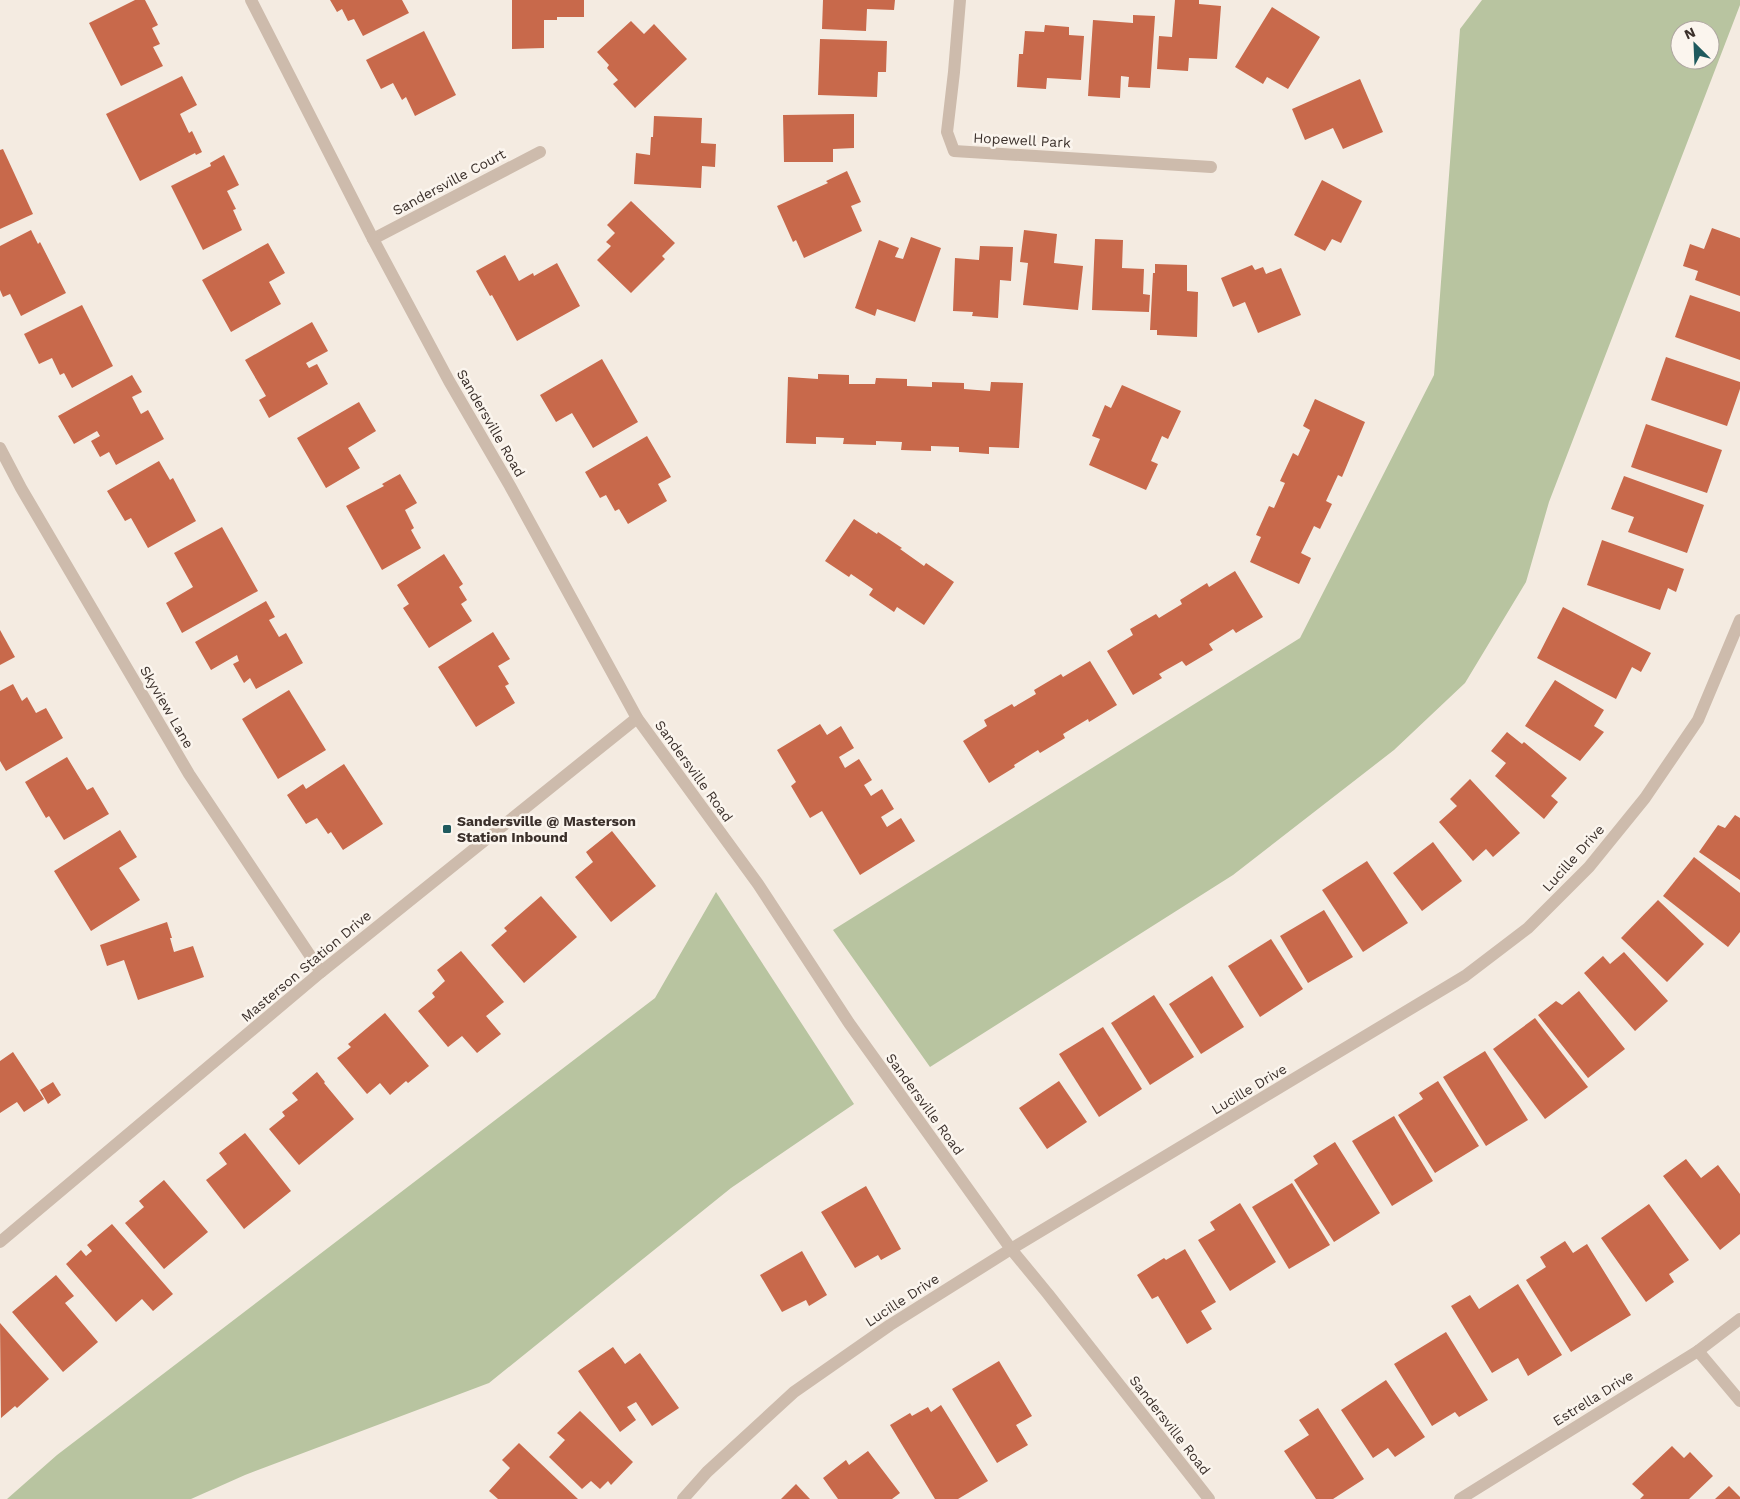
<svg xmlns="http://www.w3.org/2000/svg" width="1740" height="1499" font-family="'Work Sans',sans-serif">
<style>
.green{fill:#b8c4a0;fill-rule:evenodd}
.building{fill:#c8694b}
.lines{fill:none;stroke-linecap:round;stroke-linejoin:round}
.minor{stroke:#cdbbac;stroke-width:12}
.tertiary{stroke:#cdbbac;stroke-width:12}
.poi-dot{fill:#1f5a5e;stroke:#fbf5ee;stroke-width:2}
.labels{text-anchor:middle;stroke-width:5;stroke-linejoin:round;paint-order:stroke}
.street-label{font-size:14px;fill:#3b302b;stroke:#fbf5ee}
.poi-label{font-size:14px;font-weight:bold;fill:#3b302b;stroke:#fbf5ee;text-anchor:start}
</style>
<rect width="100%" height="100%" fill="#f4ebe1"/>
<g class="green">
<path d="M1482 0H1740V5L1549 502 1526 582 1465 683 1394 750 1233 875 930 1067 833 930 1300 638 1434 375 1460 29ZM1680 30H1710V60H1680Z"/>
<polygon points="716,892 854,1104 731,1188 489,1383 245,1475 191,1499 7,1499 57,1455 655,998"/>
</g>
<g class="building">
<polygon points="135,0 145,0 158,25 152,28 160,44 153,47 163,66 121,86 89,23"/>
<polygon points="330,0 402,0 409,13 363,36 354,19 348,21 342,9 337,12"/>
<polygon points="512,0 584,0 584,17 557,17 557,20 544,20 544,48 512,49"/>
<polygon points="823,0 895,0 894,10 867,9 866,31 822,29"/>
<polygon points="1175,0 1199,0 1199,4 1221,6 1217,59 1189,58 1188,71 1157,69 1159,36 1172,37"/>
<polygon points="1272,7 1320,37 1288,89 1267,77 1263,84 1235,67"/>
<polygon points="1133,15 1155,16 1150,88 1128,87 1129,77 1121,76 1120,98 1088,96 1093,20 1133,23"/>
<polygon points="631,21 644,34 654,24 687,59 635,108 613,84 618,80 607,68 609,65 597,52"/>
<polygon points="1045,25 1069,27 1069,35 1084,36 1081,80 1047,78 1046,89 1017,87 1019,54 1023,54 1025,31 1044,32"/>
<polygon points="424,31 456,95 415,116 406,97 402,100 393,83 381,89 366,60"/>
<polygon points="820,39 887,41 886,72 878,72 877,97 818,95"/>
<polygon points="182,76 197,105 180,114 189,133 192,131 202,152 196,155 195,153 140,181 106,114"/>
<polygon points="1360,79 1383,132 1343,149 1333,128 1305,140 1292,109"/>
<polygon points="854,114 854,148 833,149 833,162 784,162 783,115"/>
<polygon points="654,116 702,118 701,143 716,144 715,167 702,166 701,188 634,184 636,153 650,155 651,137 653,137"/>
<polygon points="3,149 33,214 0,229 0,150"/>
<polygon points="224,155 239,185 227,191 236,209 233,210 242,230 203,250 171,186 211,166 210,163"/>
<polygon points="847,171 861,202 851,206 862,231 804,258 796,240 793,242 777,206 828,183 826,181"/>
<polygon points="1322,180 1362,201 1341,243 1332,239 1325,251 1294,235"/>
<polygon points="631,201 675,243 662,256 665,259 631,293 597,260 611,246 606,242 615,233 607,225"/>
<polygon points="1712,228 1740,238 1740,296 1695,280 1698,271 1683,266 1690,244 1704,249"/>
<polygon points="31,230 38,244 40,242 66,293 21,316 10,294 3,297 0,290 0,246"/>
<polygon points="1024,230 1057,234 1054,263 1083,266 1078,310 1023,305 1028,263 1020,262"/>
<polygon points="911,237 941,248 915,322 877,309 875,316 855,308 879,240 899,248 895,257 903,259"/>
<polygon points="1095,239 1123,240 1122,268 1144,269 1143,294 1150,295 1149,312 1092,310"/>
<polygon points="268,243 285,273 269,282 281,304 231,332 202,280"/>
<polygon points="980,246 1013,247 1011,281 1000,280 998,318 972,316 973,312 953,311 955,258 979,260"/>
<polygon points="505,255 519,281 533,273 534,276 557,263 580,306 517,341 492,295 490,296 476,271"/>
<polygon points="1155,264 1187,265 1187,291 1198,292 1197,337 1157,335 1157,330 1150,330 1153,273 1155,273"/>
<polygon points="1252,265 1255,270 1263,267 1266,274 1281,268 1301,315 1258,333 1245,302 1233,307 1221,278"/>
<polygon points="1690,295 1740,312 1740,360 1675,337"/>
<polygon points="82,305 113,366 72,388 64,373 60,375 52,358 39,364 24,334"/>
<polygon points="312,322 328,351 306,363 309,368 317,364 328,384 269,418 259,400 266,396 245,360"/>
<polygon points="1666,357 1740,382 1740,389 1727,426 1651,400"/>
<polygon points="602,359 638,422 593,448 572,413 556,422 540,395"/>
<polygon points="818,374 849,375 849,384 875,384 876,378 907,379 907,386 932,387 932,382 964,383 964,389 990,391 991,382 1023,383 1019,448 989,447 989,454 959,452 959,447 931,446 931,451 901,450 902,442 876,441 876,445 843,444 844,438 816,437 816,444 786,443 788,377 818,379"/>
<polygon points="132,375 142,392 132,397 141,414 148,410 164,439 116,465 109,452 100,457 91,441 100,436 97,431 74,444 58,416"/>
<polygon points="1122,385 1181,411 1168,439 1162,436 1151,461 1158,464 1146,490 1089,465 1100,439 1092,436 1105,405 1111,408"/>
<polygon points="1315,399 1365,422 1342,477 1338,475 1326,501 1332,504 1320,529 1314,526 1301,553 1311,558 1299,584 1250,562 1261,537 1256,535 1269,506 1274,508 1285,483 1280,481 1293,453 1298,456 1310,430 1303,426"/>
<polygon points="359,402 376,431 348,448 360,468 326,488 297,438"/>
<polygon points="1646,424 1722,450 1707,493 1631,467"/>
<polygon points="647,436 671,477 658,484 667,501 628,524 619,509 615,511 606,495 600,498 585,472"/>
<polygon points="159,461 170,480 173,478 196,521 148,548 131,518 125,521 107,491"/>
<polygon points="400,474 417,503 405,510 414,528 411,530 421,548 382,570 346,506 384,486 382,484"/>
<polygon points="1624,476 1704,505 1687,553 1628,532 1634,517 1611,509"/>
<polygon points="854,519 877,534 878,532 902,548 900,549 924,566 926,563 954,582 924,625 897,607 894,612 869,595 873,589 851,574 849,577 825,561"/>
<polygon points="222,527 258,591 182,633 166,603 193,587 174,553"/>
<polygon points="1602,540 1684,569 1676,592 1668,588 1660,610 1587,585"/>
<polygon points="444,554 463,584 459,587 467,600 461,604 472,621 429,648 403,608 409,604 397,585"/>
<polygon points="1235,571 1263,617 1236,633 1233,629 1209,644 1213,650 1186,666 1182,661 1159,674 1162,678 1133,695 1107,651 1133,635 1130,629 1156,614 1159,618 1182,604 1180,600 1207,583 1209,587"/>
<polygon points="266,601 275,617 269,620 279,637 286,633 303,663 256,689 250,678 244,683 233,664 239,661 237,655 211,670 195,642"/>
<polygon points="1563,607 1651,653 1641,672 1632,667 1616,699 1537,658"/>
<polygon points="0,630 15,657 0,665"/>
<polygon points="493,632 510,659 498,666 509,684 505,686 515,703 476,727 438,667"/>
<polygon points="1090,661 1117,705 1089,722 1088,719 1063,734 1065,738 1040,753 1038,750 1014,765 1015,767 989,783 963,741 987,726 984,720 1012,704 1014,707 1036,694 1034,690 1061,674 1063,677"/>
<polygon points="1555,680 1604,710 1594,726 1604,732 1580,761 1525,726"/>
<polygon points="13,684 22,701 27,697 36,713 46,708 63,738 6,771 0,761 0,691"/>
<polygon points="289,690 326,750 278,779 242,719"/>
<polygon points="820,724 827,735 841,726 854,748 839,757 845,768 859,759 872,780 864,785 871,796 882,789 894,809 881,817 887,827 901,818 915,841 860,875 822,811 810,818 791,786 796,782 777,750"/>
<polygon points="1507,732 1522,744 1524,742 1567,778 1551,796 1558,802 1544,819 1495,776 1506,763 1491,751"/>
<polygon points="67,757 87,790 93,787 109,814 64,840 49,816 46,818 25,782"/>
<polygon points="344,764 383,824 343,850 331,832 328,834 317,818 306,824 287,795 303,784 306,789"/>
<polygon points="1470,779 1520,833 1493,857 1486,849 1473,861 1439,822 1457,806 1450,799"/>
<polygon points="1735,815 1740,818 1740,880 1699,852 1718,825 1725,828"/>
<polygon points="120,830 137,857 119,868 140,900 91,931 54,871"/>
<polygon points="612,831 656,886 611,922 575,877 593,862 586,852"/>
<polygon points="1433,842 1462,881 1422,911 1393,873"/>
<polygon points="1694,857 1740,893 1740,932 1728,947 1663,896"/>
<polygon points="1367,861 1408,923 1363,952 1322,890"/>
<polygon points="541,896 577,937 524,983 491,945 507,931 504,928"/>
<polygon points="1658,900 1704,944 1667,982 1621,938"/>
<polygon points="1324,910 1353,957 1308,983 1280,936"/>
<polygon points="167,922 172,938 170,938 174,952 193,946 204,977 138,1000 124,960 107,966 100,945"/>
<polygon points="1271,939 1303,989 1260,1017 1228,966"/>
<polygon points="461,951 504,1002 486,1016 501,1034 477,1053 462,1036 448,1047 418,1011 435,997 432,993 445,981 437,970"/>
<polygon points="1624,952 1668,1001 1635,1031 1584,973 1603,956 1610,964"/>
<polygon points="1212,976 1244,1027 1201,1054 1169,1004"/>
<polygon points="1579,991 1625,1049 1588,1078 1538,1015 1556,1001 1562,1005"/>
<polygon points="1154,995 1194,1057 1150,1085 1111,1023"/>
<polygon points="385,1013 429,1066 408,1083 406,1081 390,1095 380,1083 367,1094 337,1058 351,1047 348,1044"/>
<polygon points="1535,1018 1588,1087 1545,1119 1493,1049"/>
<polygon points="1103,1027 1142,1089 1099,1117 1059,1054"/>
<polygon points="1485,1051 1528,1120 1486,1146 1443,1077"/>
<polygon points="13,1052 44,1099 24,1112 17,1102 0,1113 0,1061"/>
<polygon points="317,1072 325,1082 324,1083 354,1119 299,1165 269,1129 285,1116 282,1112 298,1100 292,1093"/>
<polygon points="1059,1081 1087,1122 1047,1149 1019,1108"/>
<polygon points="1438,1081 1479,1146 1435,1173 1398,1115 1423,1099 1419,1093"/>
<polygon points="53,1082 61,1095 48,1104 40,1090"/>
<polygon points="1394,1116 1433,1181 1392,1206 1352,1141"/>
<polygon points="245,1133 291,1191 244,1229 206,1180 227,1164 219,1153"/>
<polygon points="1335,1142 1380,1213 1334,1242 1294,1180 1318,1164 1313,1156"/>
<polygon points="1686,1159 1701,1178 1718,1165 1740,1194 1740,1234 1720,1250 1663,1176"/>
<polygon points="164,1180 208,1232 164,1269 125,1223 144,1207 139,1201"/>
<polygon points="1292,1183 1330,1245 1289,1269 1252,1207"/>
<polygon points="866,1186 901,1249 881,1260 878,1255 855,1268 821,1212"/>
<polygon points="1240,1203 1276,1262 1230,1291 1198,1240 1215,1230 1210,1222"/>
<polygon points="1649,1204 1689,1260 1669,1274 1674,1282 1646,1302 1601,1238"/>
<polygon points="112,1224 173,1294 153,1311 142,1299 116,1322 66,1264 81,1250 86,1256 92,1251 87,1245"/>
<polygon points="1565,1241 1573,1253 1587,1244 1631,1315 1571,1352 1526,1280 1546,1267 1540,1257"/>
<polygon points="1185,1249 1216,1302 1201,1311 1212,1329 1187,1344 1158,1296 1152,1299 1137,1275 1164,1258 1166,1260"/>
<polygon points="802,1251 827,1295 809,1306 806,1300 782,1312 760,1275"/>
<polygon points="56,1275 74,1296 65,1303 98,1342 63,1372 12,1312"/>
<polygon points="1518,1284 1562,1355 1528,1376 1518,1358 1492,1373 1451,1306 1470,1295 1479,1309"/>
<polygon points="0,1323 49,1379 17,1408 15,1406 1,1418"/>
<polygon points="1446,1332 1488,1400 1459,1417 1455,1412 1432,1426 1394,1364"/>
<polygon points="613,1347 625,1364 640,1353 679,1408 652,1426 636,1402 627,1407 636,1420 620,1432 578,1371"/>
<polygon points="999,1361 1032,1416 1016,1425 1028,1445 997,1463 952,1389"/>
<polygon points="1386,1380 1425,1437 1395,1457 1388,1448 1373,1458 1341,1410"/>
<polygon points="941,1405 988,1481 958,1499 935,1499 890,1425 910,1413 912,1416 928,1407 931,1412"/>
<polygon points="1318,1408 1364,1479 1333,1499 1316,1499 1284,1451 1309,1435 1299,1420"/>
<polygon points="580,1411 633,1462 611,1485 608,1481 600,1489 591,1481 582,1489 549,1457 565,1440 557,1433"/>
<polygon points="519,1443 578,1499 498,1499 489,1491 510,1468 502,1460"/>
<polygon points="1672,1446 1684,1458 1690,1452 1713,1476 1689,1499 1640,1499 1644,1495 1632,1484"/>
<polygon points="868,1451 900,1493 892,1499 838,1499 823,1478 846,1460 849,1465"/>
<polygon points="796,1484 810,1499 781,1499"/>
<polygon points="1729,1486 1740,1497 1740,1499 1715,1499"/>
</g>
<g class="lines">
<g class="minor">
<polyline points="960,0 954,72 947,132 954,151 1211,167"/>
<polyline points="373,239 540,152"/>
<polyline points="0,448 21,488 189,774 321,972"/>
<polyline points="1698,1351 1740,1401"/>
<polyline points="683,1499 707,1472 794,1392 890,1325 1011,1249 1465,976 1528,928 1589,867 1645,798 1698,720 1740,620"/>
<polyline points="1460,1499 1698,1351 1740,1319"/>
</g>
<g class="tertiary">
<polyline points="251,0 373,239 449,381 510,486 637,718 758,884 849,1023 1011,1249 1048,1294 1209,1499"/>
<polyline points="0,1242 321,972 637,718"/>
</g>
</g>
<rect class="poi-dot" x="442" y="824" width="10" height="10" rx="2.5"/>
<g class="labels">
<g class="street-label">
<text transform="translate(1022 140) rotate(3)" y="5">Hopewell Park</text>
<text transform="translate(449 182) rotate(-28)" y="5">Sandersville Court</text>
<text transform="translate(491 423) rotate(60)" y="5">Sandersville Road</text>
<text transform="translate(167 707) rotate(60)" y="5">Skyview Lane</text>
<text transform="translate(694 771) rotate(54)" y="5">Sandersville Road</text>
<text transform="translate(1573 858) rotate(-48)" y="5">Lucille Drive</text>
<text transform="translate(306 966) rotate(-40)" y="5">Masterson Station Drive</text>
<text transform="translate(1249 1089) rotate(-31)" y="5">Lucille Drive</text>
<text transform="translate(925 1104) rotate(54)" y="5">Sandersville Road</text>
<text transform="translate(902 1300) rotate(-33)" y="5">Lucille Drive</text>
<text transform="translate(1593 1398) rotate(-32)" y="5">Estrella Drive</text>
<text transform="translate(1170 1425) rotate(52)" y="5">Sandersville Road</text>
</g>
<g class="poi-label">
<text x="457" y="826">Sandersville @ Masterson<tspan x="457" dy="16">Station Inbound</tspan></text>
</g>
</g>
<g transform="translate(1695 45) rotate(336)"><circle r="24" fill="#fbf5ee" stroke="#aea6a0"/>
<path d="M0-4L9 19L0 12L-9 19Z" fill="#1f5a5e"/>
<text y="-8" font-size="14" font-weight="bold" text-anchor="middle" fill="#3b302b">N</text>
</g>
</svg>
